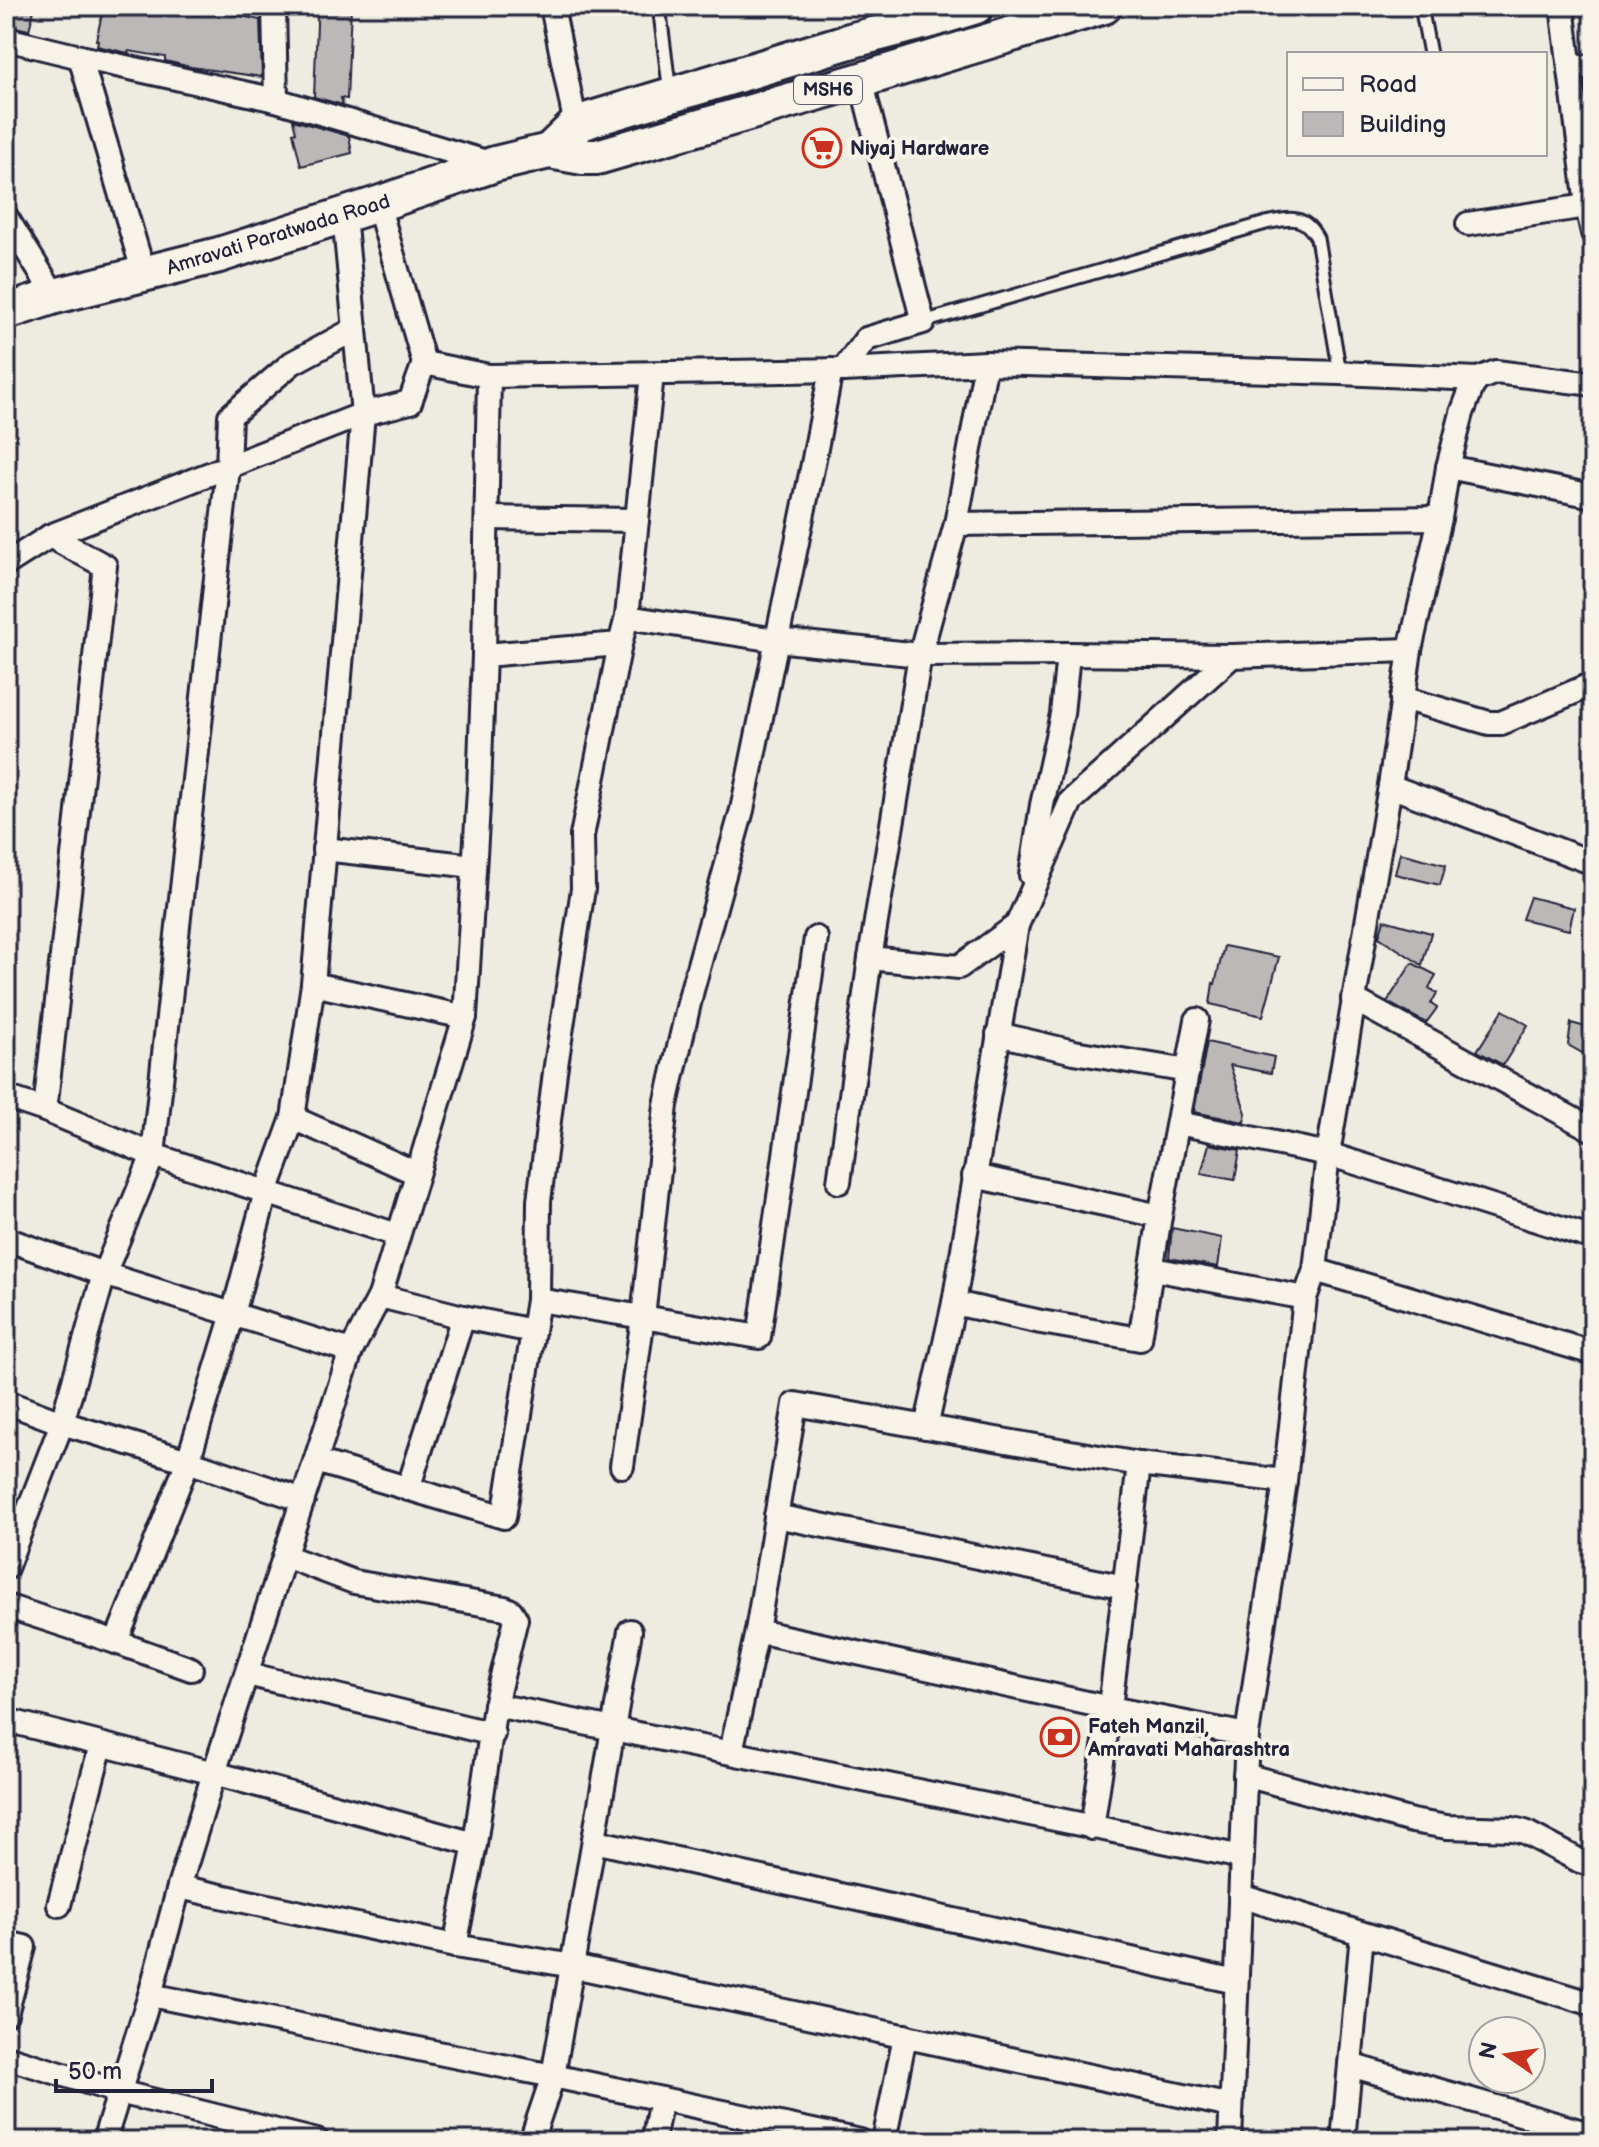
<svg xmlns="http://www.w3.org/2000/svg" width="1599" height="2147" font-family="'Balsamiq Sans',sans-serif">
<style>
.building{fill:#bbb8b7;stroke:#22223b;stroke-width:2}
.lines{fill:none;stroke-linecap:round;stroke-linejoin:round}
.lane-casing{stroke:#22223b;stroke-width:17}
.street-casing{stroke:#22223b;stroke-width:28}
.primary-casing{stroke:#22223b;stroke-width:40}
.lane{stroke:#f7f3e8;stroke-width:11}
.street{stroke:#f7f3e8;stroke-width:22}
.primary{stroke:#f7f3e8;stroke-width:34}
.labels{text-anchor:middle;stroke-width:8;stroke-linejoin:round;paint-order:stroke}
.shield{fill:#f7f3e8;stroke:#62616f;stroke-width:2}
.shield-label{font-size:18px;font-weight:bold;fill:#22223b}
.poi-label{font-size:20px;font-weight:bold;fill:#22223b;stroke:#f7f3e8;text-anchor:start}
.street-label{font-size:20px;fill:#22223b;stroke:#f7f3e8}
</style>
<rect width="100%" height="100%" fill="#eeebe1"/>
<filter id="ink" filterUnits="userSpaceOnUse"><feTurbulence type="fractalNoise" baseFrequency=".0125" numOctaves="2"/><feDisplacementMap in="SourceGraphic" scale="16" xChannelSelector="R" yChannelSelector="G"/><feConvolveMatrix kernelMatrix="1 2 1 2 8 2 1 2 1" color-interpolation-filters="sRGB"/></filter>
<g filter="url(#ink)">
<g class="building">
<polygon points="6,6 35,6 29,30 6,25"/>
<polygon points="104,6 157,6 199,14 199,10 205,11 206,6 224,6 223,12 260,20 262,77 191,67 165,61 165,57 129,51 128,53 97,46 98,40 96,40"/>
<polygon points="316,6 351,6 347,99 341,98 343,105 314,97 317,24"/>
<polygon points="293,120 349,136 352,153 301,166 293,133 296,132"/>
<polygon points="1400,853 1446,865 1440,885 1395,874"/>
<polygon points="1530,897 1574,908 1569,930 1522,919"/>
<polygon points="1384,920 1431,933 1422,965 1379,937"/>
<polygon points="1224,946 1279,957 1263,1016 1210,1004 1213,983 1215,984"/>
<polygon points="1412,963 1436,975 1429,988 1437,993 1431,1004 1437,1008 1426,1023 1387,1002"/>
<polygon points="1503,1010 1528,1025 1503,1065 1477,1051"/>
<polygon points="1571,1023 1593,1029 1593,1059 1568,1045"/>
<polygon points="1207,1042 1274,1057 1271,1073 1230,1065 1246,1113 1244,1122 1194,1112"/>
<polygon points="1209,1144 1240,1150 1235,1180 1201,1174"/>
<polygon points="1172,1228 1222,1238 1218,1267 1169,1258"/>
</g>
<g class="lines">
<defs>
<g id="lane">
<polyline points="659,6 670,93"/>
<polyline points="1421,6 1430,54"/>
<path d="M923 322 1266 223C1290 218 1304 214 1317 238L1340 373"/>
</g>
<g id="street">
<polyline points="274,6 276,100"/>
<polyline points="552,6 578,136"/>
<polyline points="1562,6 1587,206 1593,233"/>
<polyline points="6,39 80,57 276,100 493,164"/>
<polyline points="80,57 144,274"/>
<polyline points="1570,68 1593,66"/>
<polyline points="6,217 55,296"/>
<polyline points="1468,224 1593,205"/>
<polyline points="843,370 866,339 923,322 861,80"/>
<polyline points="489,376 843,370 986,363 1340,373 1478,379"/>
<polyline points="1448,467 1593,496"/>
<polyline points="487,518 637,520"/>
<polyline points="956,524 986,363"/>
<polyline points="6,564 50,536 363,414 410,402 424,363"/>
<polyline points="627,617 776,640 920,655 1068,654 1232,656 1410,650"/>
<polyline points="484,655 620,644 627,617 652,374"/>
<polyline points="1402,698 1489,723 1501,723 1593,684"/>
<polyline points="1390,786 1593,863"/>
<polyline points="324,849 474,866"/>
<polyline points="1031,875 1042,805 1062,714 1068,654"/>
<polyline points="870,958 959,967 1017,925 1071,801 1232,656"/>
<polyline points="313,984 465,1017"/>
<polyline points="1353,999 1593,1130"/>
<polyline points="998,1034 1074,1052 1188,1071"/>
<polyline points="6,1097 45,1110 153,1155 397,1235"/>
<polyline points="45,1110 105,566 50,536"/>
<polyline points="293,1118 416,1173"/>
<polyline points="1178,1123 1328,1154 1593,1238"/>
<polyline points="974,1176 1160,1216"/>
<polyline points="839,1182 870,958 920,655 956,524 1440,518"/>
<polyline points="6,1239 104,1274 351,1351"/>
<polyline points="1153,1269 1305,1298"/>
<polyline points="1315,1270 1593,1353"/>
<polyline points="380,1296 463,1317 533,1331 538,1300 643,1317 666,1105 692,990 742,810 813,464 831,370"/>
<polyline points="538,1300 539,1201 555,1072 583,889 582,836 620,644"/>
<polyline points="954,1303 1041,1322 1140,1339 1160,1216 1197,1020"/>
<polyline points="6,1402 62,1423 188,1461 303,1500"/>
<polyline points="926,1427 954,1303 1017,925"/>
<polyline points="316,1461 504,1517 533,1331"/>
<polyline points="622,1466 643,1317 759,1337 816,938"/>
<polyline points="408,1489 463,1317"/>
<polyline points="776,1516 1125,1587"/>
<polyline points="285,1556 354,1582 505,1608 511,1611 516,1619 495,1705 475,1844 455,1946"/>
<polyline points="6,1568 62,1423 104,1274 153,1155 228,468 230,416 292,363 355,329"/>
<polyline points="6,1606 116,1642 191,1669"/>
<polyline points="757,1631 1110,1708 1247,1735"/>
<polyline points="116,1642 188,1461 233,1314 266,1192 293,1118 313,984 363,414 344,215"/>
<polyline points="247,1674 493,1734"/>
<polyline points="495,1705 1242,1857"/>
<polyline points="6,1720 214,1773 475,1844"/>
<polyline points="731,1752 757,1631 795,1404 1139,1464 1285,1481"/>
<polyline points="1245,1775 1412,1821 1447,1827 1513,1829 1525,1832 1580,1861 1593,1865"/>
<polyline points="1092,1828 1110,1708 1139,1464"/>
<polyline points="594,1841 1236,1982"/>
<polyline points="179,1887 455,1946 573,1966 1231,2106"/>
<polyline points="1240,1896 1593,2004"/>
<polyline points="59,1905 101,1745"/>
<polyline points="6,1943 24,1947 6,2014"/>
<polyline points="150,1995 553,2076 860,2141"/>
<polyline points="6,2057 119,2092 317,2141"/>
<polyline points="1350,2065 1593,2135"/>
<polyline points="104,2141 150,1995 179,1887 214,1773 351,1351 380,1296 465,1017 479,790 484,655 489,376 424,363 378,204"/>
<polyline points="531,2141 553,2076 630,1631"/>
<polyline points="653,2141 661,2099"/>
<polyline points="884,2141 905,2036"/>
<polyline points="1230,2141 1247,1735 1285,1481 1305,1298 1315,1270 1328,1154 1390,786 1410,650 1440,518 1448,467 1462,413 1472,387 1478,379 1496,372 1593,384"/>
<polyline points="1343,2141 1362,1934"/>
</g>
<g id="primary">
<polyline points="549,151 576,125 592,119 853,40 934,19 976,6"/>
<polyline points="6,312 55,296 219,255 378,204 495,164 549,151 583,157 597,157 861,80 1104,6"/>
</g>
</defs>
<use href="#lane" class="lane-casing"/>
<use href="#street" class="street-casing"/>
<use href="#primary" class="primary-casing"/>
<use href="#lane" class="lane"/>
<use href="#street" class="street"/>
<use href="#primary" class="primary"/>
</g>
</g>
<defs>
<symbol id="supermarket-ring" viewBox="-11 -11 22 22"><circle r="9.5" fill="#f7f3e8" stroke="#c8321e" stroke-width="1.5"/><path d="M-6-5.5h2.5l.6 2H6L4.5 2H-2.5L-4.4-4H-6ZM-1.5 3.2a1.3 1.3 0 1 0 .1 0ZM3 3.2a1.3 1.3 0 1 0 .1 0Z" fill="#c8321e"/></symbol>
<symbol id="bank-ring" viewBox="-11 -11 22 22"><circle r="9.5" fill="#f7f3e8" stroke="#c8321e" stroke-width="1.5"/><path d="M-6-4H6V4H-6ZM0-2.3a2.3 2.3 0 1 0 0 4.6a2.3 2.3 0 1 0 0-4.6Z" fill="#c8321e"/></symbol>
</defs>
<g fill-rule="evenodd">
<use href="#supermarket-ring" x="800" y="126" width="44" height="44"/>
<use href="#bank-ring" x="1038" y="1715" width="44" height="44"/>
</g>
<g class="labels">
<rect class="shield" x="794" y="76" width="68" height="28" rx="6"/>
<g class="shield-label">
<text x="828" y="96">MSH6</text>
</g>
<g class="poi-label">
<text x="850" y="155">Niyaj Hardware</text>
<text x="1088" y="1733">Fateh Manzil,<tspan x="1088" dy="23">Amravati Maharashtra</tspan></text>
</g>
<g class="street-label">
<text transform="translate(278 234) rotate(-17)" y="7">Amravati Paratwada Road</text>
</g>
</g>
<rect width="1599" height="2147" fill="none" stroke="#f7f3e8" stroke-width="32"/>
<rect x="16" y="16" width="1567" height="2115" fill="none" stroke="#22223b" stroke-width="3" filter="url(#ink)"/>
<rect x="1287" y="52" width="260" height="104" fill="#f7f3e8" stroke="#a29fa3" stroke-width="2"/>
<rect x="1303" y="78" width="40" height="12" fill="#f7f3e8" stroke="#a29fa3" stroke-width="2"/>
<text x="1359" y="92" font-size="24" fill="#22223b">Road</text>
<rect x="1303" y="112" width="40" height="24" fill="#bbb8b7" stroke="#a29fa3" stroke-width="2"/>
<text x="1359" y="132" font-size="24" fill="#22223b">Building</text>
<g transform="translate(1507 2055) rotate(283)"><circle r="38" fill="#f7f3e8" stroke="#a29fa3" stroke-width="2"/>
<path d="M0-6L14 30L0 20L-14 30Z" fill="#c8321e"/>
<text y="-12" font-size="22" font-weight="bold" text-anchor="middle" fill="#22223b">N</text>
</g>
<path d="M56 2079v12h156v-12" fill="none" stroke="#22223b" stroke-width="4"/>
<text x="68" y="2079" font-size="24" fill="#22223b" stroke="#f7f3e8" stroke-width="6" paint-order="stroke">50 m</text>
</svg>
